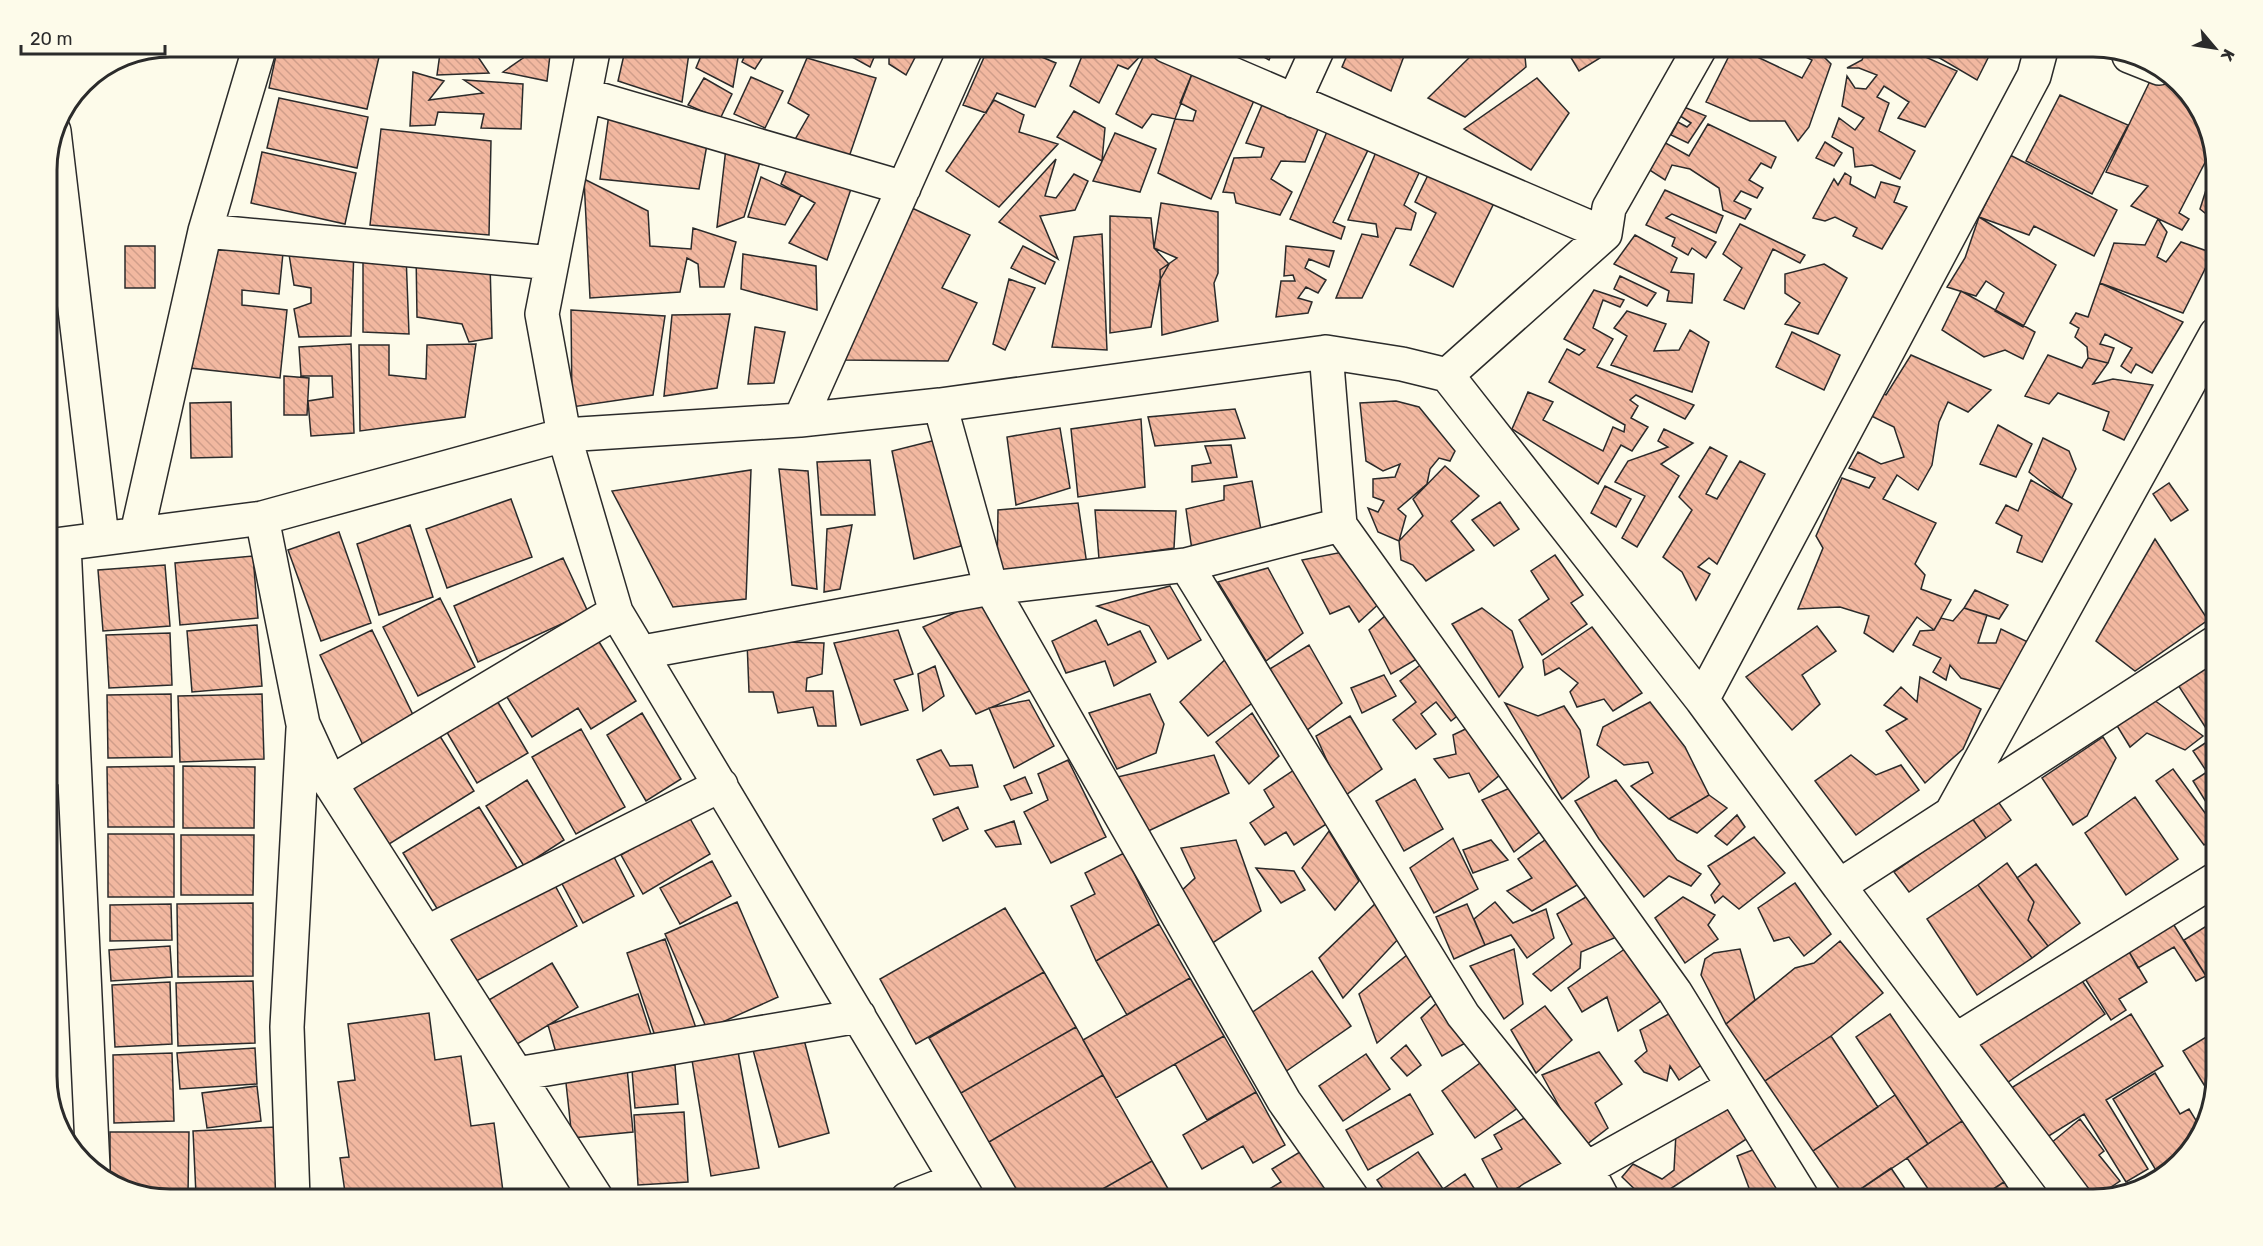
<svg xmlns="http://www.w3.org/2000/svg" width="2263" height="1246" font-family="Rubik,sans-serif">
<defs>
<pattern id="building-back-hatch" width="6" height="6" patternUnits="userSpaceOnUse" patternTransform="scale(1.5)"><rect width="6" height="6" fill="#f2b8a0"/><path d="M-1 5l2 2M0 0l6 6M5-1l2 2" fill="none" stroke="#d09e8a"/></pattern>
</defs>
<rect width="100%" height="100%" fill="#fdfbea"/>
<path fill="url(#building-back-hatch)" stroke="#2b2b2b" stroke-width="1.5" d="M278 46H334L379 57 367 109 269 88Z
M441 46H493V52L474 51 489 73 437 75Z
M507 46H551L547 81 503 72 523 58 506 52Z
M626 46H690L682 102 618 81Z
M705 46H740L733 87 696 68Z
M749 46H770L755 69 742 62Z
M836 46H851L847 52Z
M874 46H921L906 75 889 64V55Z
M989 46H1015L1056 63 1035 107 997 93 986 113 963 105Z
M1052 46H1070L1067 53Z
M1086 46H1142L1147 49 1128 69 1118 65 1099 103 1070 86Z
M1244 46H1275L1269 60Z
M1351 46 1407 48 1391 91 1342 67Z
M1474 46H1524L1526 67 1465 117 1428 98 1474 53Z
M1564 46H1612L1613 50 1579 71Z
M1734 46 1802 78 1812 60 1783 46H1819L1817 50 1831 64 1809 127 1798 141 1785 121H1750L1706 102Z
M1868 46H1901L1957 71 1925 127 1898 118 1909 102 1884 86 1877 97 1889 103 1879 131 1915 151 1900 179 1872 165 1855 167 1853 148 1832 137 1839 118 1855 130 1864 118 1842 106 1847 76 1855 88 1866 89 1877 75 1859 68H1847L1862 60Z
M1919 46H1994L1977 80Z
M859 47 875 55 870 67 852 57Z
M1147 49 1194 69 1175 119 1152 114 1142 128 1116 114Z
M807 58 876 78 849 157 789 150 809 115 788 103Z
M1194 69 1256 96 1211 199 1158 173 1175 119 1193 121 1196 111 1180 103Z
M413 72 444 81 429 100 483 93 464 80 523 84 521 129 481 128 484 114 438 112 435 125 410 126Z
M751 77 783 91 765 128 734 114Z
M2152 77 2186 94 2200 108 2212 149 2179 213 2189 219 2182 230 2131 206 2148 186 2106 172Z
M704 78 732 94 720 119 688 105Z
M1537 78 1569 113 1531 170 1464 129Z
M2060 95 2128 125 2092 194 2026 161Z
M279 98 368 117 357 168 267 148Z
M1265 98 1320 124 1305 162 1281 161 1271 179 1292 192 1280 215 1236 203 1234 193 1223 192 1234 158 1261 157 1264 148 1246 143Z
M994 100 1024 115 1019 132 1058 144 999 207 946 171Z
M1684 107 1706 116 1688 143 1671 135 1678 122 1687 127 1691 123 1680 116Z
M1074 111 1105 128 1102 161 1057 137Z
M609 114 708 139 699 189 600 179Z
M1708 124 1776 157 1771 168 1761 163 1749 180 1763 188 1757 198 1741 191 1734 201 1751 209 1745 219 1723 210 1719 188 1690 169 1672 165 1665 180 1648 169 1662 141 1689 156Z
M1329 127 1370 146 1333 222 1345 227 1341 239 1290 219Z
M381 129 491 141 489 235 370 225Z
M1115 133 1156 149 1140 192 1093 181Z
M1825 142 1842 153 1834 166 1816 158Z
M726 148 762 155 744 217 717 227Z
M262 152 356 173 345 224 251 203Z
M1376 152 1420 171 1404 205 1416 213 1411 230 1396 228 1362 298H1336L1362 234 1378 237 1376 224 1348 220Z
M2010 155 2117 210 2094 256 2034 226 2029 235 1979 217Z
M1056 159 1045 196 1056 198 1074 174 1088 181 1075 210 1040 216 1058 259 999 222Z
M790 162 853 183 827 260 789 243 815 203 781 184Z
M1430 171 1494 203 1453 287 1410 265 1436 213 1415 202Z
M1845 173 1851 177 1850 184 1875 198 1881 182 1900 187 1894 202 1907 207 1882 249 1853 236 1857 228 1835 217 1825 221 1813 218 1834 179 1838 185Z
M761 177 801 195 785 225 748 217Z
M584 179 648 211 650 246 691 249 693 228 736 242 724 287H700L698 264 687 258 680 292 590 298Z
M1665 190 1723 216 1716 233 1672 214 1666 218 1716 242 1706 258 1692 248 1688 255 1672 246 1675 238 1646 225Z
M2206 190 2216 193V222L2200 209Z
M1161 203 1218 212V273L1214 283 1218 321 1162 335 1160 270 1177 258 1154 248Z
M912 208 970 235 942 288 977 303 948 361 843 360Z
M1110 216 1151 218 1154 248 1169 264 1160 280 1151 327 1110 333Z
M1979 217 2056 265 2023 327 1995 311 2004 293 1986 281 1976 296 1947 287 1965 258Z
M2158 219 2167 232 2157 257 2166 262 2181 242 2213 253 2183 313 2100 283 2114 243 2145 245Z
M1740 224 1805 255 1800 263 1773 249 1744 309 1724 300 1742 268 1723 254Z
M1102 234 1107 350 1052 347 1074 237Z
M1635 235 1677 258 1671 272 1694 274 1692 303 1667 301 1669 291 1614 264Z
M287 242 354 249 351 336 299 337 294 309 311 303V288L294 285Z
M203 245 283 253 279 294 242 290V305L287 310 280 378 190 368Z
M125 246H155V288H125Z
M1023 246 1055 262 1045 284 1011 268Z
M1286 246 1334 251 1329 267 1309 259 1305 268 1326 280 1318 293 1306 287 1298 298 1312 302 1308 313 1276 317 1281 281H1295L1293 275 1284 276Z
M363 250 406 254 409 334 363 332Z
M416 251 490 263 492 338 469 342 462 324 417 317Z
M743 254 816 266 817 310 741 289Z
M1824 264 1847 278 1818 334 1785 324 1800 303 1785 293V274Z
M1620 276 1656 293 1647 306 1614 289Z
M1009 279 1035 288 1005 350 993 344Z
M2100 283 2183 322 2152 373 2136 364 2131 373 2121 366 2132 348 2105 334 2100 344 2114 348 2108 363 2088 358 2087 347 2075 337 2079 328 2070 323 2076 313 2088 317Z
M1594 290 1624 300 1620 307 1603 300 1593 328 1613 339 1597 367 1694 405 1685 419 1636 395 1630 400 1638 406 1631 418 1648 427 1632 451 1621 445 1598 484 1512 429 1528 392 1553 402 1543 420 1603 451 1613 427 1624 432 1625 425 1549 382 1567 349 1579 355 1585 350 1564 339Z
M1961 291 2035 332 2023 359 2005 350 1984 357 1942 330Z
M571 310 665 316 653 395 572 407Z
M1627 311 1666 324 1654 351 1679 350 1690 330 1709 342 1692 392 1611 365 1627 336 1614 328Z
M730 314 717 388 664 396 672 315Z
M755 327 785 332 774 383 748 384Z
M1792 332 1840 355 1824 390 1776 367Z
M351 344 354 433 311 436 308 401 333 397 332 376H301L299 347Z
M476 344 465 417 360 431 359 345H389V375L426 379 427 345Z
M1911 355 1991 390 1968 412 1948 402 1939 422 1932 465 1918 490 1897 475 1883 499 1936 523 1915 564 1925 575 1921 589 1951 600 1934 630 1917 617 1893 652 1864 633 1869 616 1840 607 1798 609 1823 548 1816 536 1842 478 1869 488 1875 478 1849 468 1858 452 1881 464 1904 457 1894 427 1857 409 1870 384 1886 395Z
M2048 355 2082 368 2088 358 2108 363 2093 384 2113 379 2153 385 2124 440 2103 430 2109 412 2058 393 2049 404 2025 396Z
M284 376 309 378 307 415H284Z
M1396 401 1419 407 1455 451 1450 461 1439 458 1430 469 1427 484 1398 509 1406 516 1399 541 1378 532 1368 508 1378 512 1384 501 1373 497V479L1395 477 1400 464 1383 471 1366 461 1360 403Z
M231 402 232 457 191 458 190 403Z
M1235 409 1245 438 1155 446 1148 417Z
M1141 419 1145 487 1078 497 1071 429Z
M47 424 54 481 47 482Z
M1998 425 2032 444 2016 477 1980 464Z
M2216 425V438L2208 432Z
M1060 428 1070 488 1016 505 1007 437Z
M1664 429 1693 443 1661 464 1679 476 1637 547 1622 538 1645 496 1615 482 1628 461 1668 447 1658 441Z
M2043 438 2069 451 2076 469 2062 498 2029 472Z
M940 439 961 546 914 559 892 451Z
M1231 445 1237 477 1192 482V466L1211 463 1205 446Z
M1710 447 1727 456 1706 494 1717 499 1740 461 1765 474 1717 564 1709 558 1698 567 1710 574 1696 600 1682 572 1663 557 1692 510 1679 497Z
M870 460 875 515H821L817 462Z
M1445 466 1479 496 1451 521 1474 550 1426 581 1413 565 1401 560 1399 541 1423 516 1413 499Z
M779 469 808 471 817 589 792 585Z
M751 470 746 599 673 607 612 491Z
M2031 480 2072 504 2042 562 2017 552 2022 536 1996 523 2006 505 2018 511Z
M1252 481 1262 535 1192 550 1186 509 1224 500V486Z
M2169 483 2188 510 2171 521 2153 494Z
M1605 486 1631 499 1616 527 1591 513Z
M511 499 532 557 447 588 426 529Z
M1500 502 1519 529 1494 546 1472 520Z
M1078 503 1087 565 997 574 998 510Z
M1095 510 1176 511 1174 548 1099 559Z
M410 525 433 597 379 615 357 544Z
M852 525 840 589 824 592 827 529Z
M339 532 371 623 321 641 288 550Z
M2155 539 2208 620 2135 671 2096 641Z
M1348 551 1382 601 1359 622 1349 606 1330 614 1302 560Z
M1555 555 1583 595 1571 603 1587 624 1542 655 1519 620 1549 599 1531 571Z
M253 556 258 618 180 625 175 563Z
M563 558 588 612 478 662 454 606Z
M165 565 170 626 103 631 98 570Z
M2216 565V577L2211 569Z
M1268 568 1303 633 1266 661 1218 582Z
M1170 586 1201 640 1168 659 1149 626 1097 606Z
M1975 590 2008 605 1999 619 1964 608Z
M47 593H50L55 688 47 689Z
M440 598 475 667 418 696 383 627Z
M985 599 1032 690 976 714 923 627Z
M1482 608 1512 631 1523 667 1499 697 1452 624Z
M1964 608 1987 615 1978 643H1996L2001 629 2032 644 2007 691 1961 678 1950 665 1946 680 1933 672 1941 658 1913 645 1920 631 1934 630 1941 618 1953 621Z
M1393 609 1422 656 1391 674 1369 630Z
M1096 620 1108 645 1140 631 1156 662 1114 686 1105 661 1066 673 1052 641Z
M257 625 262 686 192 692 187 631Z
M1817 626 1836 651 1802 675 1820 704 1792 730 1746 677Z
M1592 627 1642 693 1613 711 1604 699 1577 707 1570 692 1578 683 1559 668 1545 675 1543 660Z
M372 630 415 719 363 745 320 655Z
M898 630 913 674 894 680 908 710 861 725 834 643Z
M170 633 172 685 109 688 106 635Z
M596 637 636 701 591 729 578 708 532 737 505 694Z
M747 641 824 643 822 674 807 678 806 691H833L836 726H818L813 707 778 713 773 692H749Z
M1309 645 1342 703 1302 734 1268 670Z
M1230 655 1255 701 1208 736 1180 702Z
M1428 659 1466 709 1451 721 1436 702 1421 714 1436 734 1416 749 1393 720 1416 702 1400 681Z
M2214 661 2216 736 2213 739 2178 685Z
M935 666 944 696 923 711 918 674Z
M1384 675 1396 696 1362 713 1351 688Z
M1920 677 1981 709 1963 749 1925 783 1886 731 1907 719 1884 705 1901 687 1917 702Z
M171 694 172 757 108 758 107 695Z
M262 694 264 759 180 762 178 696Z
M1150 694 1164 724 1156 753 1117 769 1089 713Z
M496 699 528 753 477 783 445 729Z
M1029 700 1054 746 1014 768 989 708Z
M2154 700 2203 736 2185 750 2147 733 2130 747 2116 724Z
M1650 702 1685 747 1709 795 1669 819 1631 786 1653 773 1648 762 1624 765 1597 745 1603 727Z
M1505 703 1538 716 1564 706 1580 730 1589 777 1562 799Z
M642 713 681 779 646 801 607 735Z
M1252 713 1279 756 1249 784 1216 742Z
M1350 716 1382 769 1343 797 1316 736Z
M1476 724 1506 770 1479 792 1469 773 1449 778 1434 759 1456 754 1453 735Z
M581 729 625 807 576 834 532 757Z
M438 733 474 791 386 846 350 788Z
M2216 736V781L2214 783 2216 787V818L2193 781 2207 772 2193 751Z
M2103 737 2116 758 2087 816 2073 825 2042 778Z
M941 750 950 766 972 765 978 787 934 795 917 760Z
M1214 755 1229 793 1142 834 1113 778Z
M1851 755 1876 775 1901 765 1919 790 1856 835 1815 781Z
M1068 760 1106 837 1051 863 1024 812 1048 800 1038 774Z
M174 766V827H108L107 767Z
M183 766 255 767 254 828H183Z
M1297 768 1331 821 1294 845 1286 832 1265 845 1250 823 1274 807 1264 790Z
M2173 769 2216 828V836L2204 845 2156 781Z
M1025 777 1032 793 1011 800 1004 786Z
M1415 779 1443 829 1404 851 1376 801Z
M47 780H49L47 836Z
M527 780 564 840 524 866 486 806Z
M1616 780 1677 860 1701 874 1691 886 1669 876 1644 897 1599 839 1575 801Z
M1517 785 1547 826 1514 852 1482 800Z
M1709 795 1727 808 1697 833 1669 819Z
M2135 797 2178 859 2126 895 2085 833Z
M1997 800 2011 820 1986 838 1972 818Z
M479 807 517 868 441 915 403 853Z
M958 807 968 829 943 841 933 819Z
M688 815 710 854 643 894 621 855Z
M1737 815 1745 827 1727 845 1715 836Z
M1972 818 1986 838 1909 892 1894 872Z
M1014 821 1021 844 996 847 985 831Z
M1329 831 1359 881 1335 910 1302 868Z
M108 834H174V897H108Z
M181 835H254L253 895H181Z
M1552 835 1579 884 1532 911 1507 891 1532 878 1518 859Z
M1754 837 1785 873 1739 909 1723 896 1715 903 1711 895 1720 884 1708 866Z
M1453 838 1478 889 1434 913 1410 868Z
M1236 840 1261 911 1208 946 1178 894 1195 878 1181 848Z
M1491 840 1508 860 1473 873 1463 850Z
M47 843H49L48 906H47Z
M612 853 634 896 583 923 560 880Z
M1124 853 1159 924 1096 961 1071 906 1095 894 1085 873Z
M712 861 731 896 680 924 660 888Z
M2007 863 2034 902 2028 920 2048 946 2032 958 1978 885Z
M2036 864 2080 923 2048 946 2028 920 2034 902 2017 878Z
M1256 868 1294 871 1305 890 1281 903Z
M551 878 577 926 471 984 446 937Z
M1795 883 1831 934 1804 956 1789 937 1774 941 1758 908Z
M1978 885 2032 958 1977 995 1927 919Z
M1591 894 1619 936 1581 952 1580 968 1551 991 1533 974 1572 944 1557 914Z
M2216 895V917L2206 901Z
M1683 897 1715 915 1708 925 1718 939 1685 963 1655 918Z
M737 902 778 997 707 1029 665 934Z
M1377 902 1401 936 1343 998 1319 958Z
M1495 902 1513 923 1546 909 1554 938 1527 958 1511 935 1485 945 1474 919Z
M253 903V976L178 977 177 904Z
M171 904 172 940 110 941V905Z
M1467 904 1485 945 1454 959 1436 917Z
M1005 908 1044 972 916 1044 880 979Z
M2216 920V969L2206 976 2184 940Z
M2172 922 2206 976 2196 981 2174 947 2138 968 2128 950Z
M1159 924 1190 978 1127 1015 1096 961Z
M665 939 696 1028 657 1042 627 953Z
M1840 941 1883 993 1831 1036 1765 1081 1726 1024 1795 968 1814 963Z
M1632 944 1662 1000 1618 1031 1607 997 1582 1012 1568 988Z
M170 946 172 977 111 981 109 950Z
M1514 949 1523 1004 1504 1019 1470 966Z
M1740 949 1755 1000 1726 1024 1701 975 1705 959 1714 953Z
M2128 950 2147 982 2119 999 2126 1010 2111 1020 2084 977Z
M1412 951 1433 994 1377 1043 1359 994Z
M552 963 578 1007 509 1049 482 1004Z
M1312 971 1351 1026 1285 1072 1247 1016Z
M1044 972 1076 1027 961 1093 929 1038Z
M2078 975 2105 1014 2004 1085 1977 1046Z
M2216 976V995L2208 981Z
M1190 978 1224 1036 1116 1098 1083 1040Z
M253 981 255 1043 178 1046 176 983Z
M170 982 172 1044 115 1047 112 985Z
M47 989H52L51 1051H47Z
M638 994 651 1034 559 1063 548 1025Z
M1442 998 1469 1041 1442 1056 1421 1018Z
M1545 1006 1572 1040 1536 1073 1511 1030Z
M1674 1011 1706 1062 1679 1080 1670 1066 1667 1081 1644 1072 1635 1061 1647 1051 1640 1030Z
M429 1013 435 1060 461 1056 471 1126 494 1123 504 1199H346L340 1158 349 1157 338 1082 355 1080 348 1024Z
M1890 1014 1962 1121 1928 1144 1856 1037Z
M2131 1014 2163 1066 2106 1100 2148 1169 2126 1182 2084 1114 2039 1142 2008 1090Z
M1076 1027 1103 1075 989 1142 961 1093Z
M2216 1031V1076L2211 1096 2183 1051Z
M803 1036 829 1133 779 1147 753 1050Z
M1224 1036 1256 1092 1207 1120 1175 1064Z
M1831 1036 1878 1107 1813 1151 1765 1081Z
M1406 1045 1421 1065 1407 1076 1391 1058Z
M737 1046 759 1168 711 1176 691 1054Z
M255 1048 257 1084 180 1089 177 1053Z
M1599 1052 1622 1084 1595 1103 1608 1128 1582 1148 1542 1075Z
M172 1053 174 1121 114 1123 113 1055Z
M1366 1054 1390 1089 1343 1121 1319 1086Z
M47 1058H56V1114L47 1084Z
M1487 1058 1522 1105 1475 1138 1442 1091Z
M675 1065 678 1104 635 1108 632 1070Z
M627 1068 633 1132 572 1138 565 1074Z
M2155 1073 2180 1114 2189 1109 2202 1130 2200 1137 2178 1160 2157 1172 2113 1099Z
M1103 1075 1152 1161 1085 1199H1022L989 1142Z
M257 1086 261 1121 207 1128 202 1093Z
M1256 1092 1285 1145 1253 1163 1243 1146 1202 1169 1183 1135Z
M1410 1094 1433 1134 1368 1170 1346 1130Z
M1895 1095 1928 1144 1846 1199 1813 1151Z
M1730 1097 1748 1138 1655 1199H1645L1622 1177 1633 1164 1662 1179 1674 1170 1676 1133Z
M684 1112 688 1182 638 1185 634 1115Z
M1535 1112 1562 1165 1502 1196 1482 1159 1502 1149 1494 1135Z
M2080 1119 2104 1151 2099 1155 2120 1181 2093 1199H2085L2045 1148Z
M1962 1121 2004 1182 1978 1199H1935L1907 1158Z
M277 1127 280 1192 196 1195 193 1131Z
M110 1132H189L188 1194H149L110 1183Z
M1763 1146 1784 1199H1720L1749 1188 1737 1156Z
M1308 1147 1340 1199H1253L1281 1182 1272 1169Z
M1418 1152 1443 1189 1465 1174 1481 1199H1390L1377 1180Z
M1152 1161 1174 1199H1085Z
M1891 1168 1912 1199H1846Z
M2004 1182 2015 1199H1978Z"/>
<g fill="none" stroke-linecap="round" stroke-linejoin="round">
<defs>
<path id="minor" d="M594 46 542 314 564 435 616 612 968 1199
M1167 46 1605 234
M2129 56 2159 68
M585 95 904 188
M1294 101 1319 46
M54 131 102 538
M205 231 552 263
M1326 352 1340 525 1675 992 1803 1199
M1447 375 1702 700 1839 886
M940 405 991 588 1284 1101 1353 1199
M800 420 967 46
M262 518 303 724 330 783 597 1199
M137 533 205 231 260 46
M64 544 93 1168
M47 546 262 518 564 435 800 420 940 405 1326 352 1402 364 1447 375 1605 234 1609 208 1701 46
M1186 565 1463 1015 1587 1169 1603 1199
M643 652 991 588 1186 565 1340 525
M1702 700 2034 76 2042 46
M47 768 74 767
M330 783 616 612
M1953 810 2216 334
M426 933 721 785
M1956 1040 2216 879
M517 1074 859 1016
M293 1199 287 1027 303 729
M907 1199 956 1180
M1532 1199 1733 1087
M2075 1199 1839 886 2216 642"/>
</defs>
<use href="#minor" stroke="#2b2b2b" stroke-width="36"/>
<use href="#minor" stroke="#fdfbea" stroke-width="33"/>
</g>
<path d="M0 0H2263V1246H0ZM170 57H2093A113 113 0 0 1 2206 170V1076A113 113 0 0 1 2093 1189H170A113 113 0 0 1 57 1076V170A113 113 0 0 1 170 57Z" fill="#fdfbea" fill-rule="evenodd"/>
<path fill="none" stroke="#2b2b2b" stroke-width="3" d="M170 57H2093A113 113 0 0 1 2206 170V1076A113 113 0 0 1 2093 1189H170A113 113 0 0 1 57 1076V170A113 113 0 0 1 170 57Z"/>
<g transform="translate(2215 48) rotate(119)" stroke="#fdfbea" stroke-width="4.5" paint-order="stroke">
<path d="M0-4.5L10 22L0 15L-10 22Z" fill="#2b2b2b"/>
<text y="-9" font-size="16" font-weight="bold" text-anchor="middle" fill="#2b2b2b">K</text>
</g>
<path d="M21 45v9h144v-9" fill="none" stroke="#2b2b2b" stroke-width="3"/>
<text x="30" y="45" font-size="18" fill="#2b2b2b" stroke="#fdfbea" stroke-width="4.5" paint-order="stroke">20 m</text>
</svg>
